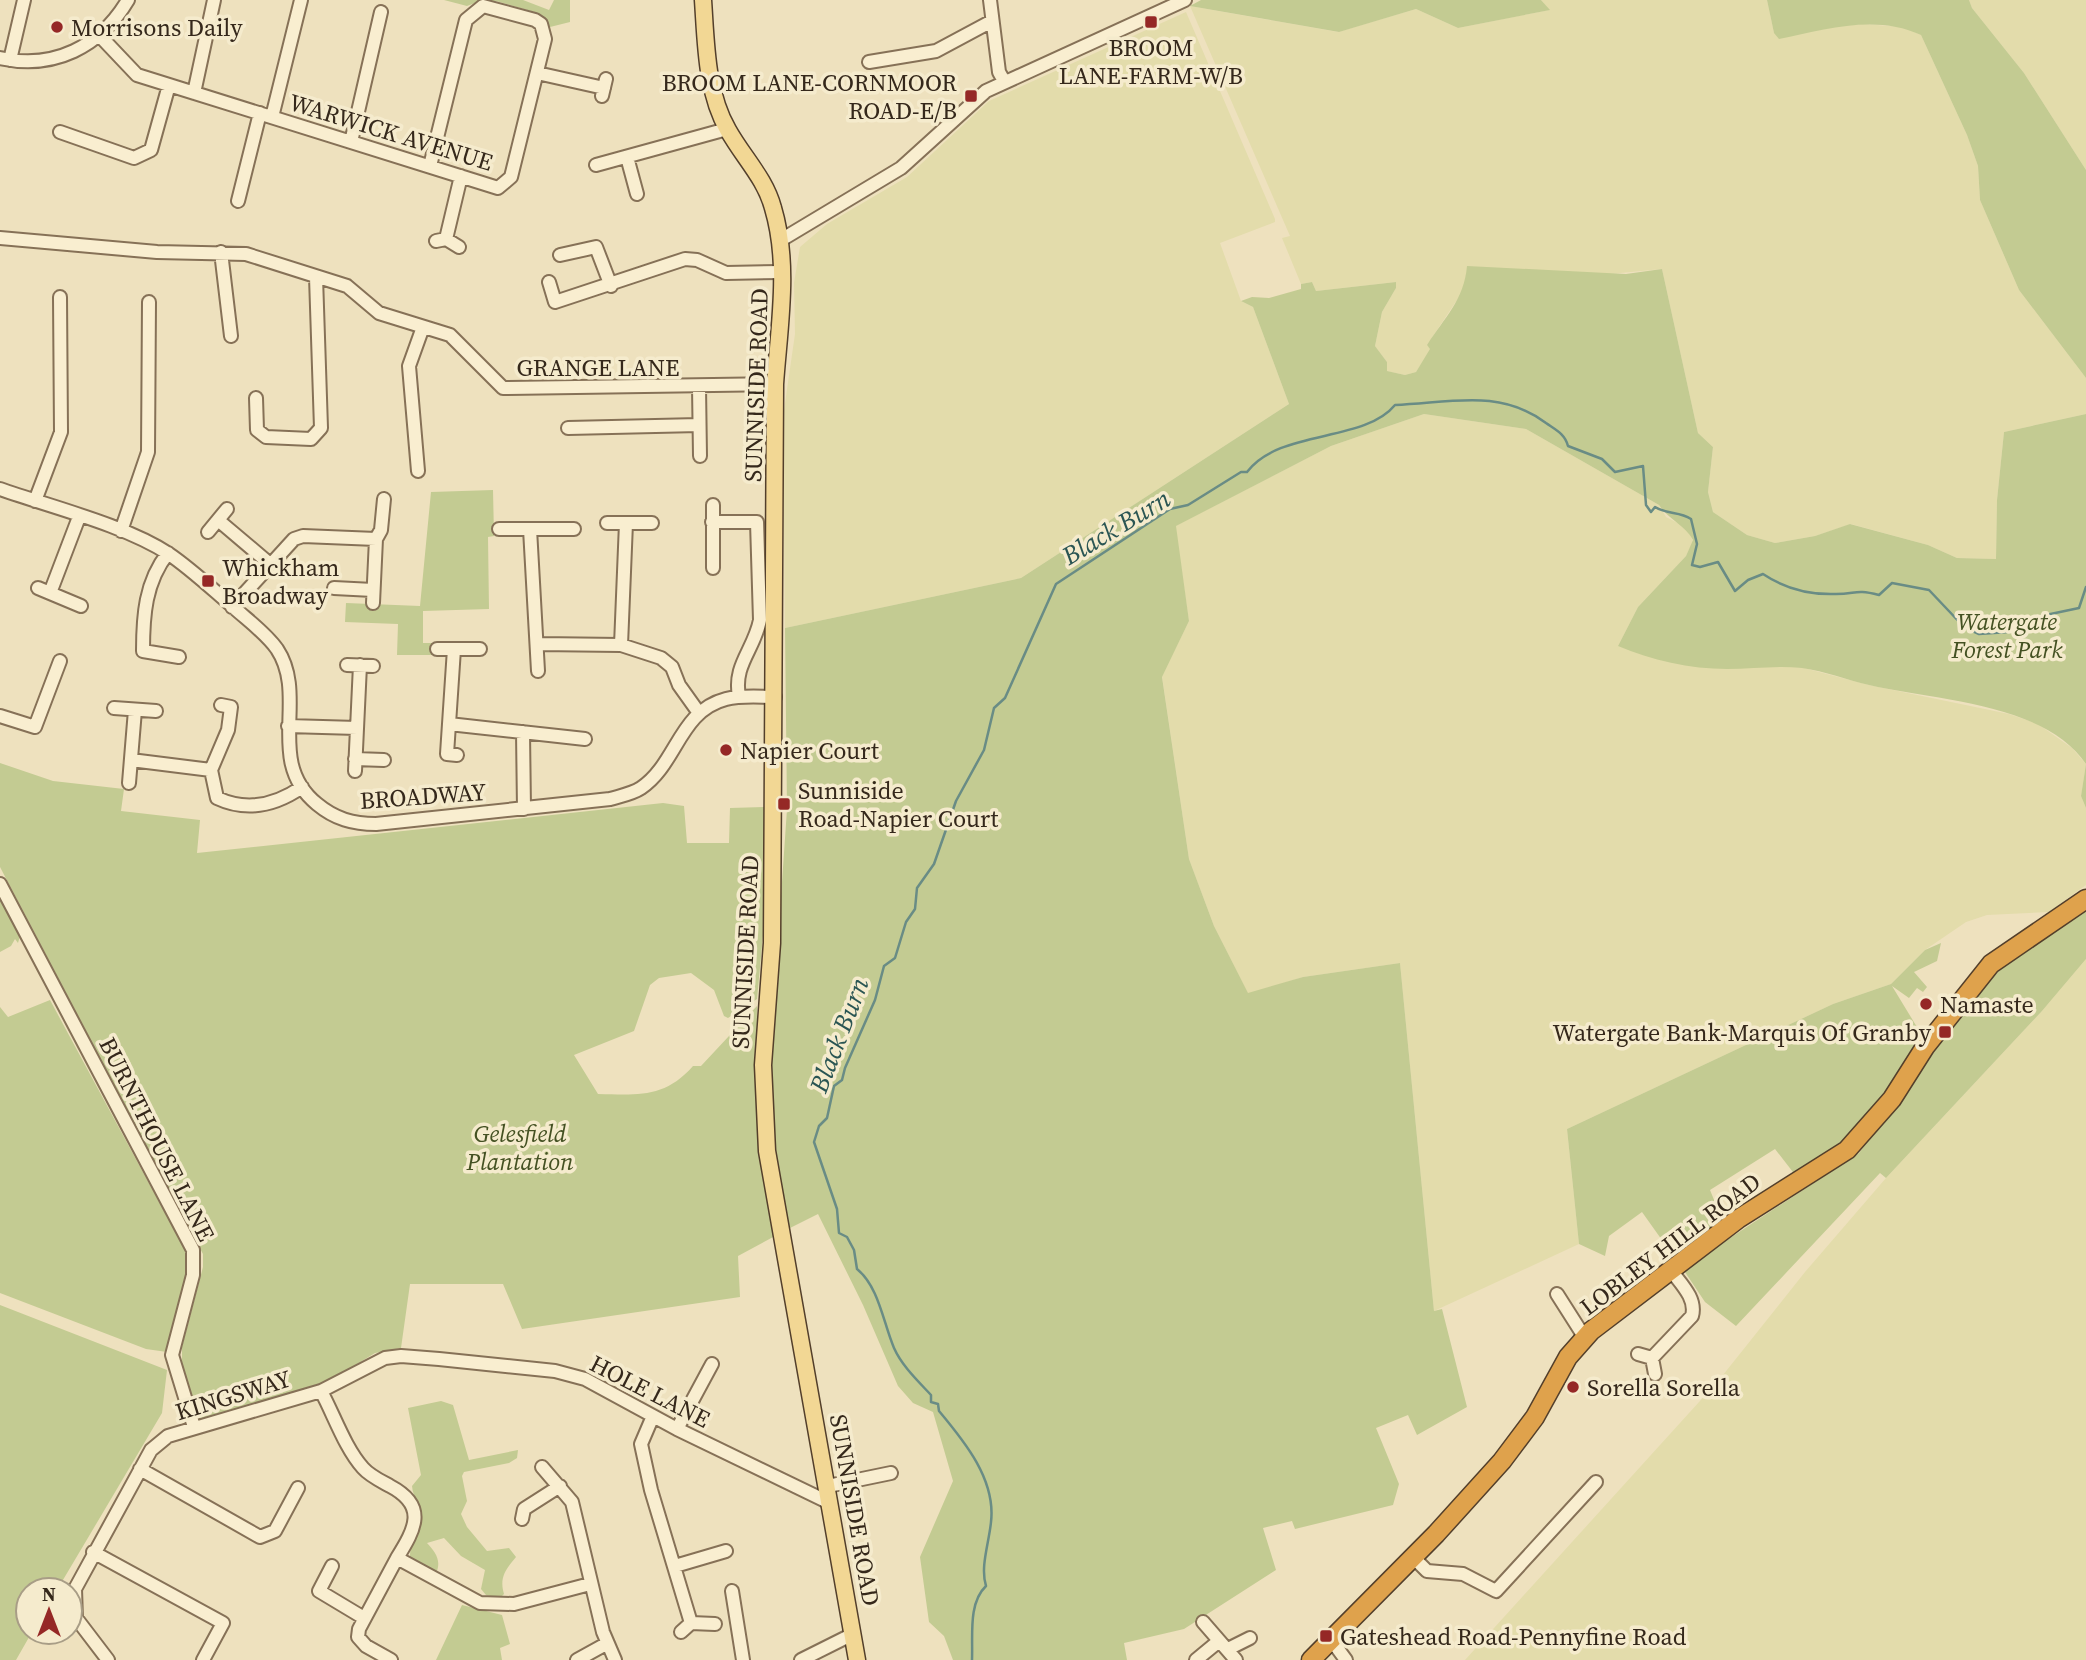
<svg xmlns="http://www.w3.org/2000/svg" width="2086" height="1660" font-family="'Source Serif 4',serif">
<rect width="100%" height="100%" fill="#eee1be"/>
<path fill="#e3dcab" d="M1541 0H1767L1774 33 1863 24 1904 27 1921 35 1967 135 1978 166 1980 200 2019 290 2086 378V414L2004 432 1997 500 1996 559 1957 558 1928 545 1851 524 1815 536 1775 543 1747 535 1713 512 1708 492 1713 447 1698 433 1662 269 1465 288 1427 345 1431 349 1416 372 1405 375 1386 371 1387 362 1375 346 1382 312 1396 288V282L1316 291 1312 282 1301 284 1282 238 1290 236 1190 6 1338 32 1416 9 1458 28 1549 10Z
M1969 0H2086V170L2024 73 1972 8Z
M1186 12 1275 219V222L1220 243 1241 301 1253 307 1289 404 1021 578 785 628 783 417 795 334 794 283 800 247 827 224 907 177 989 101Z
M1424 414 1526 429 1659 505 1666 517 1686 527 1693 541 1686 556 1638 607 1618 646 1804 668 1869 685 2009 714 2038 724 2072 748 2086 764 2081 796 2086 808V885L2049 912 1987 915 1966 922 1925 950 1891 984 1833 1004 1567 1129 1579 1244 1434 1311 1400 963 1303 977 1248 994 1214 926 1189 859 1162 676 1189 621 1175 526 1331 446Z
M2086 959V1660H1465L1719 1380 1805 1272 1886 1178 2042 1011Z"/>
<path fill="#c3cb92" d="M444 0H523L549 10 554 0H570V22L550 27 538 13 496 1H480L467 6Z
M1201 0H1541L1550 10 1458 28 1416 9 1339 32 1190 6Z
M1767 0H1969L1972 8 2024 73 2086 170V378L2019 290 1980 200 1978 166 1967 135 1921 35C1877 14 1825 29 1779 39L1774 33Z
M1467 266 1626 274 1662 269 1698 433 1713 447 1708 492 1713 512 1747 535 1775 543 1815 536 1850 524 1928 545 1957 558 1996 559 1997 500 2004 432 2086 414V808L2081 796 2086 764C2045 703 1935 700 1869 685 1847 680 1825 671 1802 668 1777 665 1752 669 1727 669 1690 669 1651 660 1618 646L1638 607 1686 556 1693 540C1684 524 1669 520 1659 505L1526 429 1424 414 1331 446 1176 526 1189 621 1162 677 1189 859 1214 926 1248 993 1303 977 1400 963 1434 1311 1442 1309 1467 1407 1417 1435 1408 1415 1376 1428 1399 1484 1393 1505 1295 1529 1292 1521 1263 1528 1276 1570 1184 1629 1124 1643 1127 1660H953L944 1636 929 1622 920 1557 953 1481 933 1412 913 1403 898 1386 863 1305 818 1214 788 1229 774 1148 770 1058 787 809 785 628 1021 578 1289 404 1253 307 1241 301 1252 297 1269 298 1301 289V284L1312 282 1316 291 1396 282V288L1382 312 1375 346 1387 362V371L1405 375 1416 372 1430 349 1427 345C1445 317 1464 300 1467 266Z
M493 490 494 536 488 537 489 609 423 611V643H433V655H397L398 624 345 622 346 603 420 606 431 492Z
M0 763 53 781 124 789 121 811 200 820 197 853 663 803 684 806 687 843H729L730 808 765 807 767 893 757 999 728 1018 724 1016 714 990 691 973 659 978 650 985 634 1031 574 1055 598 1094C638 1095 665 1098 693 1066H701L757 1006 756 1117 775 1236 738 1256 740 1297 522 1329 503 1284H410L401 1348 375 1353 331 1380 200 1420 196 1418 182 1375V1347L203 1267V1254L0 867Z
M0 895 20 936 18 943 15 939 11 946 0 952Z
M2086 907V959L2042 1011 1886 1178 1880 1173 1736 1326 1705 1302 1683 1269 1859 1153 1981 988 2033 939Z
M1941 943 1937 961 1914 972 1927 987 1923 992 1917 988 1909 998 1892 986 1923 1037 1857 1132 1796 1176 1775 1149 1710 1190 1723 1222 1674 1257 1642 1212 1609 1236 1605 1256 1579 1244 1567 1129 1833 1004 1891 984 1925 950Z
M50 1000 185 1250 189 1265 167 1352 146 1349 0 1293V1007L8 1017Z
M0 1305 167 1370 162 1413 57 1590H28V1632H32L16 1660H0Z
M441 1401 453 1405 469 1460 518 1450 517 1458 509 1463 464 1472 462 1476 467 1501 461 1514 467 1527 487 1551 509 1548 516 1557C506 1569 499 1577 504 1594L500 1598 486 1595 481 1589 485 1570 461 1556 444 1538 427 1543C435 1552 441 1559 437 1571L421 1567 410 1558C409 1544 419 1538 421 1525 424 1510 413 1500 412 1486L421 1475 408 1408Z
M462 1605 502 1615 510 1644 500 1648 502 1660H436Z"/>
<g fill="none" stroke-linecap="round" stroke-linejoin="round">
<path stroke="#698c85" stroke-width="2.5" d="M972 1660C973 1636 968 1603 986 1586 980 1567 989 1543 991 1522 996 1480 965 1442 939 1411L938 1404 931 1402V1395C918 1381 902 1366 894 1348 883 1322 879 1287 857 1269L854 1250 847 1237 839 1233 837 1209 814 1142 819 1126 827 1118 834 1086 842 1080 845 1068 875 1000 884 966 895 958 906 922 915 909 917 888 934 864 956 801 984 750 994 708 1005 698 1056 584 1170 509 1188 505 1241 472H1247C1279 429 1364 443 1395 405 1450 403 1499 388 1546 423 1556 430 1565 434 1568 446L1602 459 1615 472 1643 466 1646 505 1651 512 1655 507C1668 515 1679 511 1691 519L1697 544 1692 565 1700 567 1718 562 1735 591 1748 580 1763 574C1784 588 1810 595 1836 594 1857 594 1855 589 1879 595L1892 583 1929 590 1964 627 1979 634 2023 631 2041 616 2079 608 2086 587"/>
<defs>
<path id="minor" d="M990 0 999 72 1004 81
M100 36 137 75 169 85 498 188 511 177 545 39 541 24 535 20 483 6 466 20 430 166
M0 58C54 70 100 47 128 0
M10 60 24 0
M869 62 936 51 992 21
M537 73 604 88
M194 93 214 0
M602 96 606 79
M272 117 301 0
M60 132 134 158 151 150 169 85
M351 142 381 12
M627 157 637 194
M596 165 727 129
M238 201 260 113
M0 238 157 252 246 254 347 286 379 313 450 335 503 388 775 384
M779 238 786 237 901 168 986 91 1185 0
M446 239 461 176
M436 241 446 239 459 247
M221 252 231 336
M560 255 596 247 611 286
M549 282 555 302 685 259 697 260 726 273 781 272
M699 387 700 456
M256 398 257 430 266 437 311 439 321 428 316 277
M568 428 699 425
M418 471 409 366 423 327
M0 489C51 507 125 525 169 554 191 569 211 588 231 605 246 619 265 632 277 649 309 697 264 761 317 804 335 819 353 824 376 824L610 799C620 796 632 794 641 788 677 764 679 711 726 699 742 695 759 697 775 697
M35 501 61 432 60 297
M713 505V568
M218 520 270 564
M712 522H757L760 620C754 650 733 665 739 696
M607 523H652
M499 529H574
M530 529 538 671
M121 531 148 452 149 302
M208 532 227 509
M168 553C145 582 143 616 143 651L179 657
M38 588 81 606
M334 588 373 590
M50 593 79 517
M373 603 376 539 381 530 384 499
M232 607 294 539 303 536 376 539
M538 644 621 645 661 658 672 667 679 685 699 713
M621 645 626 523
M437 649H480
M454 649 447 754 457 755
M347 665 373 666
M221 705 231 707 228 730 211 770 217 798C247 812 276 805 302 787
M114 708 156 711
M0 716 35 727 60 661
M449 724 585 739
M288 726 357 728
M523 732 524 809
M355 759 384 760
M131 760 211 770
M355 771 360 665
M129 783 135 710
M0 884 193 1250V1275L172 1355 194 1427
M1557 1294 1585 1338
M1638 1354 1652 1358 1655 1374
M1652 1358 1692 1316C1697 1298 1680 1283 1670 1269
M321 1391C334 1415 345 1448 363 1468 370 1476 381 1481 390 1486 428 1506 415 1529 397 1558L480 1603 514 1604 590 1584
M653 1416 641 1444 651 1490 691 1623
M677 1429 712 1364
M542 1467 572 1502 603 1632 615 1660
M140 1469 260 1537 275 1531 298 1488
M828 1486 891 1473
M522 1519 524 1509 560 1486
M93 1552 223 1623 203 1660
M1413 1557 1427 1571 1463 1574 1496 1591 1596 1482
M332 1566 319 1591 364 1618
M675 1566 726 1551
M732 1591 743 1660
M1203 1622 1236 1660
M681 1632 691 1623 715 1624
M1332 1641 1346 1660
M1228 1649 1250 1638
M108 1660 76 1618 75 1589 151 1450 168 1436 321 1391 385 1358 401 1356 439 1359 555 1371 585 1379 677 1429 830 1503
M391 1660 366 1646 358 1637 359 1629 397 1558
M577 1660 606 1644
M801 1660 853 1634
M1196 1660 1219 1641"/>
<path id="major" d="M703 0C706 43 706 92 728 130 743 157 765 178 773 208 790 265 779 327 775 384L772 943 763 1065 767 1151 857 1660"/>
<path id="highway" d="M1311 1660 1436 1534 1502 1461 1535 1417 1568 1357 1591 1331 1738 1219 1847 1150 1892 1099 1925 1047 1991 964 2086 899"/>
</defs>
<use href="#minor" stroke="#867157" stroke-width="16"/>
<use href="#major" stroke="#533f2b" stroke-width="19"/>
<use href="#highway" stroke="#533f2b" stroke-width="21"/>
<use href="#minor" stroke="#f9eed0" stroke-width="12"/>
<use href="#major" stroke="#f2d794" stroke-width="16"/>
<use href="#highway" stroke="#dfa24c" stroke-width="18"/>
</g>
<g fill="#952826" stroke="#f5ebcd" stroke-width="2.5">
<rect x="1144" y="15" width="14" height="14" rx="3.5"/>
<circle cx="57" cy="27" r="7"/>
<rect x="964" y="89" width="14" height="14" rx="3.5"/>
<rect x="201" y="574" width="14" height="14" rx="3.5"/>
<circle cx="726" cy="750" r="7"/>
<rect x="777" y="797" width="14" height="14" rx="3.5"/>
<circle cx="1926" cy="1004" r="7"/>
<rect x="1938" y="1025" width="14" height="14" rx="3.5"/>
<circle cx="1573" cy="1387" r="7"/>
<rect x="1319" y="1629" width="14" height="14" rx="3.5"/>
</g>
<g text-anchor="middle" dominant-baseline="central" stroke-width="7" stroke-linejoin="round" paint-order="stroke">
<g font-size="24" fill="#35281b" stroke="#f5ebcd" text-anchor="start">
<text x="71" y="27">Morrisons Daily</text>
<text x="1151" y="47" text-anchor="middle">BROOM<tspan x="1151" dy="28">LANE-FARM-W/B</tspan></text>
<text x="957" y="82" text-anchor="end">BROOM LANE-CORNMOOR<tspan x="957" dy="28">ROAD-E/B</tspan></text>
<text x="222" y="567">Whickham<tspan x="222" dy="28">Broadway</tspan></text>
<text x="740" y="750">Napier Court</text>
<text x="798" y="790">Sunniside<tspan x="798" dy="28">Road-Napier Court</tspan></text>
<text x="1940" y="1004">Namaste</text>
<text x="1931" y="1032" text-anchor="end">Watergate Bank-Marquis Of Granby</text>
<text x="1587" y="1387">Sorella Sorella</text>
<text x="1340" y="1636">Gateshead Road-Pennyfine Road</text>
</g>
<g font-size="24" fill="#35281b" stroke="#f5ebcd">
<text transform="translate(391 132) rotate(17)">WARWICK AVENUE</text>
<text x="598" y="367">GRANGE LANE</text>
<text transform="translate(756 385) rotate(-88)">SUNNISIDE ROAD</text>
<text transform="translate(423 796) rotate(-4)">BROADWAY</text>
<text transform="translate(745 952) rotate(-87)">SUNNISIDE ROAD</text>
<text transform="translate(157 1139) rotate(63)">BURNTHOUSE LANE</text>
<text transform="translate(1670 1244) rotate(-37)">LOBLEY HILL ROAD</text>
<text transform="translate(650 1391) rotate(27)">HOLE LANE</text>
<text transform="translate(233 1395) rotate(-17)">KINGSWAY</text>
<text transform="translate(855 1510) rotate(80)">SUNNISIDE ROAD</text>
</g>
<g font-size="24" font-style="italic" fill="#445122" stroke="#f5ebcd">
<text x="2007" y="621">Watergate<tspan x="2007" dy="28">Forest Park</tspan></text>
<text x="520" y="1133">Gelesfield<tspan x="520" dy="28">Plantation</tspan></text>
</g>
<g font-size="26" font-style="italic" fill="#2a5553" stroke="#f5ebcd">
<text transform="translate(1116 527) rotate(-31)">Black Burn</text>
<text transform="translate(839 1035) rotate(-69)">Black Burn</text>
</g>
</g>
<g transform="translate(49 1611)"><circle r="33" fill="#f5ebcd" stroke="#a89d86" stroke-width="2"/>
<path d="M0-5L12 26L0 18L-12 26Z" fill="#952826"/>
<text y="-10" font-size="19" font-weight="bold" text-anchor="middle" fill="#35281b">N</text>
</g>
</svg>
